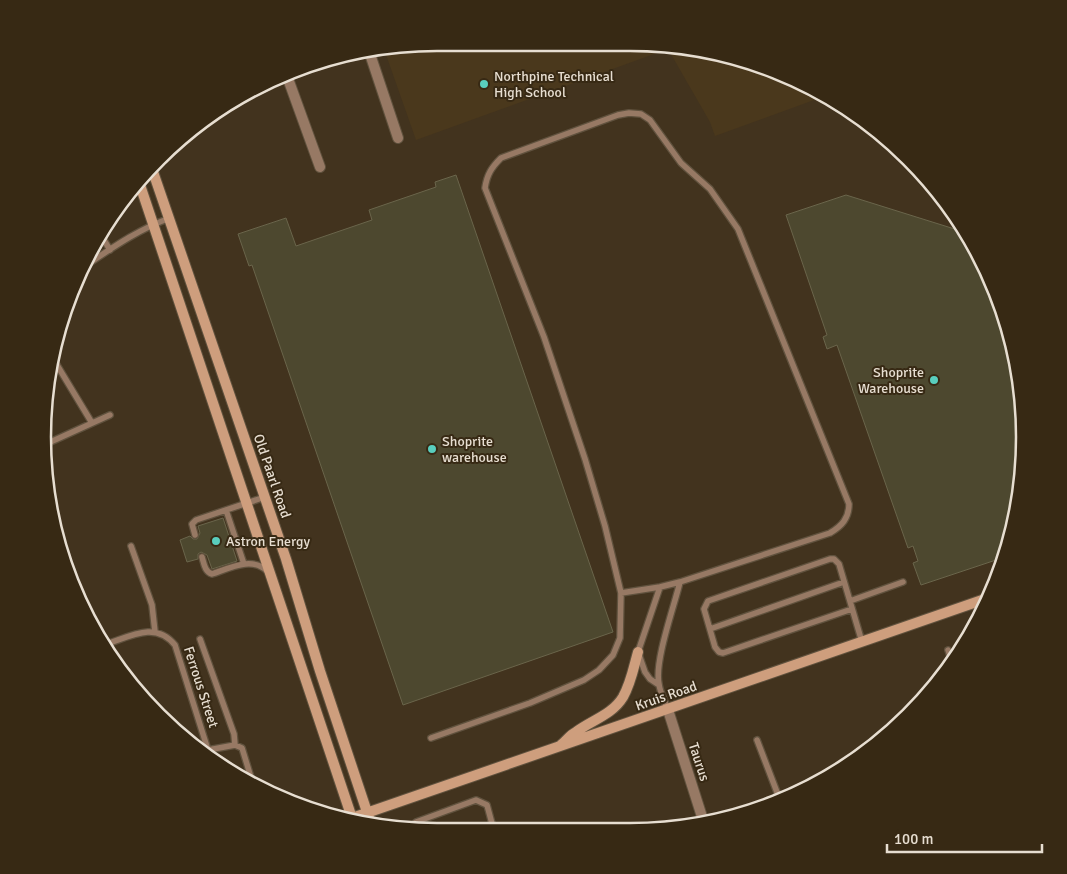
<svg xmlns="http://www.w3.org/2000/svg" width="1067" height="874" font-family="Signika,sans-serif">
<rect width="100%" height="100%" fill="#42331e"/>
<path fill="#4a381c" d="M437 43H656L781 72 825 96 715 136 710 122 668 49 416 140 384 49Z"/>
<path fill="#4d482f" stroke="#6a654b" d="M456 175 613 632 403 705 252 265 249 266 238 234 286 218 296 246 372 220 369 210 436 187 435 182Z
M846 195 961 231 984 263 1011 335 1024 411 1021 489 1005 557 921 585 913 563 918 561 913 546 908 548 837 345 827 349 823 337 827 335 786 215Z
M223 518 237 561 212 569 207 555 201 552 198 554V559L187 562 180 540 190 536 193 539H197L200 533 198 526Z"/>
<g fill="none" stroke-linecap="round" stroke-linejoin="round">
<defs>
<path id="lane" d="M101 235 110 250
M85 266C112 248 139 229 170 218
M54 360 92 423
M46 444 110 415
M226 510 244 564
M195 535 192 524 196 520 265 497
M131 546 152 605 155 632
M202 557C204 564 205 572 212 574 230 568 252 556 267 571
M850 601 903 582
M852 609 723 653 719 652 715 647 704 609 708 601 830 559H834L839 564 862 642
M710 629 844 582
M200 639 234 734 235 745
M104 645C129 637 155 620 175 645L208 750V754
M948 650 952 662
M659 685 650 679 645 672 638 652 660 587
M668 710C665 701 660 693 659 684 654 662 674 607 680 582
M431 738 530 703 584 680 599 670 613 655 620 638 621 593 605 526 585 459 544 337 485 188C487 174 492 167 501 158L618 115 629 113 641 114 650 120 681 163 710 189 738 229 849 504C849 518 842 526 830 533L680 582 660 587 621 593
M757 740 780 800
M208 750 235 745 242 748 253 784
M412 831V826L416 822 476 800 487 805 494 831"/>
<path id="street" d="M369 51 398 138
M287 76 320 167
M668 710 704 823"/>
<path id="secondary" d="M151 166 286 559 320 671 371 824
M139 182 353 821
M561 745C566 741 570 735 576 732 592 720 612 715 623 697 631 683 634 666 638 652
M352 818 988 598"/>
</defs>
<use href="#lane" stroke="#60523e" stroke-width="8"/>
<use href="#street" stroke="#60523e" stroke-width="12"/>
<use href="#secondary" stroke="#60523e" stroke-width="12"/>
<use href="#lane" stroke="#977964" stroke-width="5.5"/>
<use href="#street" stroke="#977964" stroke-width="10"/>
<use href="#secondary" stroke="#ce9e7d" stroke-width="10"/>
</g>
<g fill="#59cebe" stroke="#372914" stroke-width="2">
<circle cx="484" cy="84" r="5"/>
<circle cx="934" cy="380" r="5"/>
<circle cx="432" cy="449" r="5"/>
<circle cx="216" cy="541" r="5"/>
</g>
<g text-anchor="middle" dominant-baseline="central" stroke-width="4" stroke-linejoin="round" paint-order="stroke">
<g font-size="14" fill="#e7ded1" stroke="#372914" text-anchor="start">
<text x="494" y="76">Northpine Technical<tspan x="494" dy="16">High School</tspan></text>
<text x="924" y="372" text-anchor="end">Shoprite<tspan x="924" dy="16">Warehouse</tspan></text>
<text x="442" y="441">Shoprite<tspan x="442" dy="16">warehouse</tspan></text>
<text x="226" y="541">Astron Energy</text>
</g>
<g font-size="14" fill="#e7ded1" stroke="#372914">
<text transform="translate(272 476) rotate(71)">Old Paarl Road</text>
<text transform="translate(201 687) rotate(72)">Ferrous Street</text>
<text transform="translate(666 696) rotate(-19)">Kruis Road</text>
<text transform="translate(699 762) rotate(72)">Taurus</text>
</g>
</g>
<path d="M0 0H1067V874H0ZM437 51H630A386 386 0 0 1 1016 437V437A386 386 0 0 1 630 823H437A386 386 0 0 1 51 437V437A386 386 0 0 1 437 51Z" fill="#372914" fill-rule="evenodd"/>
<path fill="none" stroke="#e7ded1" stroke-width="2.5" d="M437 51H630A386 386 0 0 1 1016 437V437A386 386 0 0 1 630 823H437A386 386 0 0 1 51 437V437A386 386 0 0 1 437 51Z"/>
<path d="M887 844v8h155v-8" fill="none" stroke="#e7ded1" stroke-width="2.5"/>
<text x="894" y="844" font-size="15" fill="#e7ded1" stroke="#372914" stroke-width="4" paint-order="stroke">100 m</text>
</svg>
